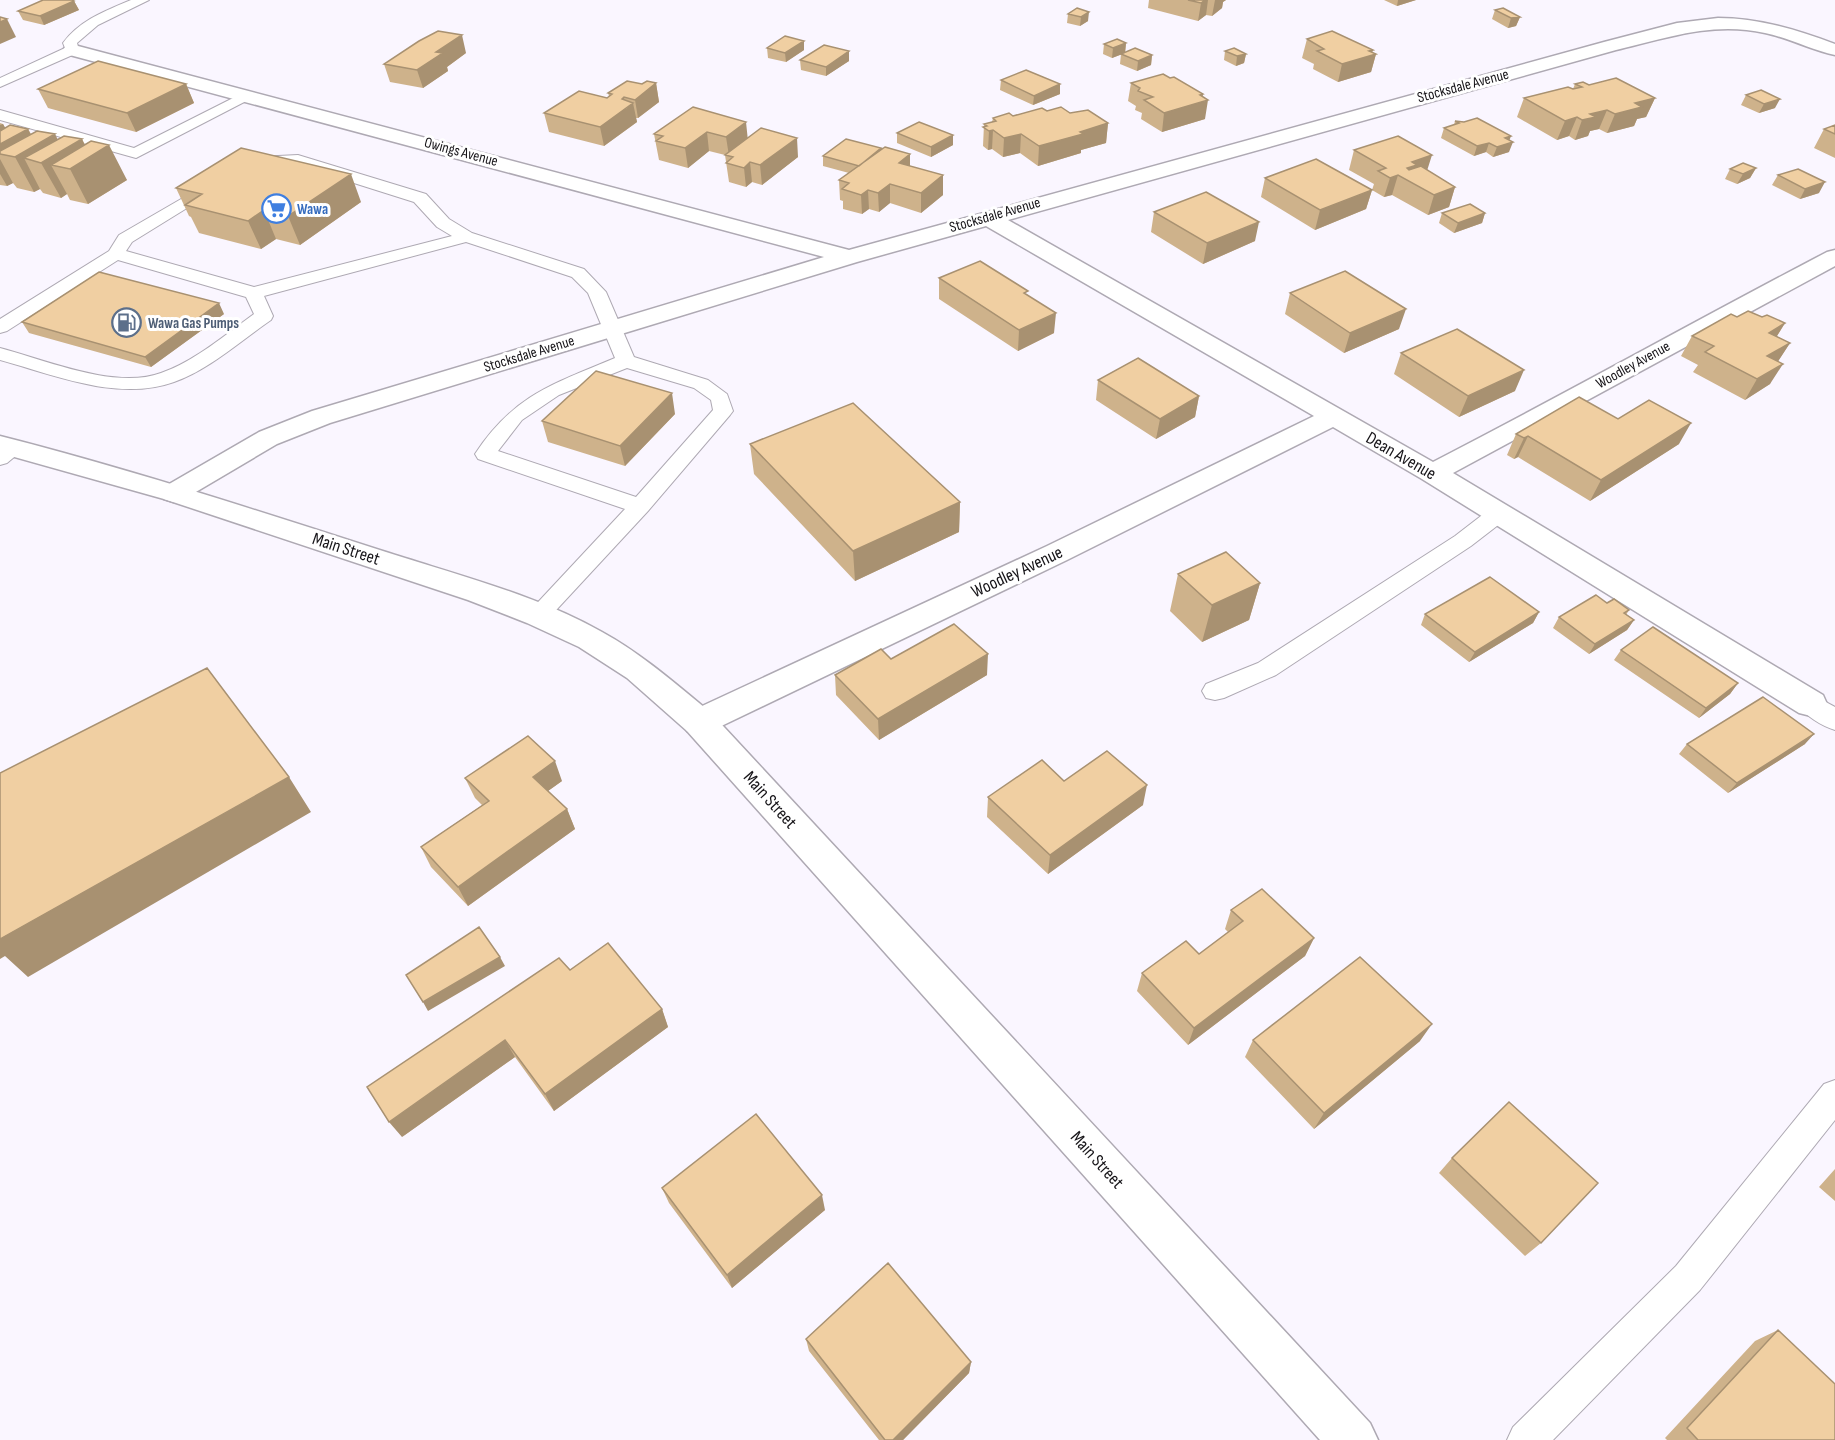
<svg xmlns="http://www.w3.org/2000/svg" width="1835" height="1440" font-family="'Sofia Sans Condensed',sans-serif">
<rect width="100%" height="100%" fill="#faf6ff"/>
<g fill="none" stroke-linecap="round" stroke-linejoin="round">
<defs>
<path id="service" d="M131 0H149L98 25 77 43 79 50 77 53 0 87V78L65 48 63 43C80 20 105 11 131 0Z
M245 92 250 93 252 96 250 99 136 158 0 120V110L134 148Z
M298 155 426 194 449 219 472 233 584 269 606 292 634 357 708 380 727 394 733 411 730 415 648 511 546 621 538 623 530 621 526 615 625 509 478 459 475 454C514 395 553 384 615 358L588 293 572 277 466 242 264 296 273 316 271 320C240 341 210 369 174 382 118 402 55 375 0 360V348C46 360 115 390 161 373 195 361 225 335 254 314L246 297 118 260 7 331 0 333V319L109 251 119 235 207 184 213 182 221 187 132 242 126 251 254 287 452 236 437 227 414 202 297 165 258 167 250 162 258 157ZM627 368 694 388 711 400 713 410 636 497 498 451 522 420 559 395Z
M15 441 22 443 25 448 7 463 0 465V448Z
M1498 507 1506 509 1509 514 1506 519 1471 546 1276 675 1224 698 1215 700 1206 698 1202 691 1206 684 1258 663 1455 536 1490 509Z
M1811 694 1835 707V730C1822 726 1805 716 1798 704L1802 697Z
M1835 1080V1120L1700 1290 1553 1440H1507L1513 1427 1676 1266 1824 1084Z"/>
<path id="minor" d="M1718 18C1759 18 1797 30 1835 44V55C1811 50 1789 38 1765 33 1713 21 1666 38 1616 50L1008 220 1433 462C1565 394 1695 321 1827 252L1835 250V266L1453 473 1823 695 1827 704 1823 713 1811 716 1799 713 1422 479 1333 427 1067 560 711 731 699 735 687 731 682 722 687 713 1047 546 1314 416 986 226 857 262 330 423 277 444 184 499 174 502 164 499 160 493 164 487 259 432 312 411 824 257 66 54 63 50 66 46H78L849 250 1604 42 1677 23Z"/>
<path id="primary" d="M0 436C130 469 258 511 386 552 457 575 537 595 602 632 642 654 676 684 711 713L1370 1423 1378 1440H1320L687 731 627 678 579 647 527 623 468 600 164 499 0 453Z"/>
</defs>
<use href="#service" stroke="#aea9b3" stroke-width="2"/>
<use href="#minor" stroke="#aea9b3" stroke-width="3"/>
<use href="#primary" stroke="#aea9b3" stroke-width="3"/>
<use href="#service" fill="#fff" fill-rule="evenodd"/>
<use href="#minor" fill="#fff" fill-rule="evenodd"/>
<use href="#primary" fill="#fff" fill-rule="evenodd"/>
</g>
<path fill="#ceb28b" d="M1149 0H1226L1223 2 1222 8 1212 16 1206 15 1198 21 1148 8Z
M1384 0H1416L1397 6Z
M74 1 79 10 44 25 23 20 18 11Z
M1077 8 1088 21 1080 26 1067 23 1068 14Z
M1495 10 1520 17 1516 26 1508 28 1492 19Z
M1307 39 1373 50 1372 52 1376 54 1371 72 1338 82 1313 69 1314 64 1302 58Z
M804 41V50L786 62 768 58 767 48Z
M1126 43 1125 53 1112 58 1103 54 1104 44Z
M849 51V61L826 76 801 70 800 60Z
M1225 51 1246 54 1244 63 1236 66 1224 60Z
M466 53 447 67 448 71 423 88 390 82 384 64Z
M1121 54 1152 55 1151 65 1137 71 1120 64Z
M1001 80 1060 84V94L1033 105 1000 90Z
M656 83 659 102 638 118H636L637 122 604 146 549 132 544 113 607 98 609 96 608 93 642 84Z
M1131 83 1203 97 1205 119 1162 132 1141 119 1142 113 1135 110 1136 106 1128 101Z
M186 84 194 103 136 132 48 108 38 89Z
M1575 84 1589 85 1655 98 1646 117 1637 119 1634 126 1607 133 1599 129 1590 131 1588 136 1575 140 1569 136 1557 140 1517 117 1524 98 1573 89Z
M1746 95 1775 108 1759 113 1741 105Z
M693 107 748 138 798 157 762 185 752 182 746 187 729 182 725 155 709 151 688 168 659 160 654 134Z
M1047 111 1070 113 1108 123 1106 143 1081 150V153L1038 166 1020 153 1003 157 992 149 988 150 983 146 984 124 992 122 993 118Z
M1455 121 1509 140V152L1493 157 1486 152 1474 156 1441 138 1444 128 1454 125Z
M0 123 3 124 5 128 28 129 31 134 58 139H82L85 145 127 180 88 204 70 200 67 194 61 198 43 193 40 189 34 192 17 188 13 183 7 186 0 185Z
M1835 125V158L1814 148 1824 129Z
M897 133 953 135V145L931 157 897 143Z
M881 148V150L910 154V166L943 175V195L921 213 890 203 879 212 869 209 862 214 843 209V201L840 200 839 180 849 173 823 166V156Z
M1354 150 1427 170 1455 187 1449 207 1428 215 1392 195 1384 197 1372 190 1374 184 1349 170Z
M1756 168 1750 178 1737 184 1725 179 1730 169Z
M1778 175 1819 193 1800 199 1772 185Z
M1265 178 1372 190 1366 209 1315 230 1261 197Z
M176 188 361 202 300 245 276 239 261 249 199 233 191 217 189 216Z
M1154 212 1255 241 1203 264 1151 232Z
M1442 213H1485L1482 223 1454 233 1439 223Z
M939 278 1028 295 1054 333 1018 351 939 299Z
M1290 293 1399 329 1344 353 1285 314Z
M224 314 151 367 29 333 22 322Z
M1737 317H1762L1785 323 1777 336 1790 343 1778 361 1770 384 1745 400 1693 372 1698 365 1681 356 1692 336Z
M1401 353 1515 391 1459 417 1394 374Z
M1098 380 1199 396 1195 417 1156 439 1096 400Z
M675 414 625 466 548 442 542 421Z
M1618 419 1679 444 1590 501 1518 457 1514 459 1507 455 1516 434Z
M750 444 960 502 959 532 855 581 754 474Z
M1178 574 1260 583 1249 620 1202 642 1170 611Z
M1607 603 1629 610 1626 615 1634 620 1627 630 1589 654 1553 628 1559 617Z
M1539 612 1533 623 1469 662 1421 625 1425 614Z
M1621 650 1738 683 1730 694 1699 718 1614 660Z
M891 659 987 675 879 740 836 695 835 675Z
M1687 744H1805L1728 793 1679 754Z
M465 778 562 781 548 791 567 809 575 829 468 906 431 867 421 847 482 805 475 798Z
M1064 781 1143 805 1048 874 987 817 988 797Z
M1231 910 1314 938 1305 956 1188 1045 1137 991 1142 973 1199 954 1228 932 1225 929Z
M570 970 662 1009 668 1027 554 1111 515 1057 402 1137Z
M1253 1040 1420 1041 1314 1129 1245 1057Z
M1452 1158 1541 1243 1525 1256 1439 1173Z
M1835 1169V1201L1819 1187Z
M662 1188 825 1210 732 1288 669 1203Z
M1778 1330 1835 1440H1667L1665 1438 1755 1341Z
M806 1339 971 1362 969 1373 903 1440H879L809 1351Z"/>
<path fill="#a89171" d="M1205 0H1208L1206 15 1198 21 1201 3Z
M1215 0H1226L1223 2 1222 8 1212 16Z
M1398 0H1416L1397 6Z
M74 1 79 10 44 25 40 16Z
M1089 12 1088 21 1080 26 1081 17Z
M1520 17 1516 26 1508 28 1511 18Z
M7 19 16 37 0 44V22Z
M462 35 466 53 447 67 448 71 423 88 417 70 436 52Z
M804 41V50L786 62 785 53Z
M1126 43 1125 53 1112 58 1113 48Z
M1373 50 1371 55 1376 54 1371 72 1338 82 1342 64Z
M849 51V61L826 76V67Z
M1246 54 1244 63 1236 66 1237 56Z
M1152 55 1151 65 1137 71 1138 61Z
M656 83 659 102 638 118 635 100Z
M186 84 194 103 136 132 127 113Z
M1060 84V94L1033 105 1034 96Z
M1203 94 1202 102 1208 100 1205 119 1162 132 1164 113Z
M624 97 626 109 633 103 637 122 604 146 600 127 622 99Z
M1655 98 1646 117 1637 119 1634 126 1607 133 1615 114 1635 103Z
M1780 99 1775 108 1759 113 1764 104Z
M1607 110 1599 129 1590 131 1588 136 1575 140 1582 120 1590 114Z
M1577 117 1569 136 1557 140 1565 121Z
M746 122 748 141 729 156 726 137Z
M1108 123 1106 143 1081 150V153L1038 166 1039 146 1080 132Z
M3 124 11 138 28 129 36 145 55 134 63 150 82 139 90 156 109 145 127 180 88 204 70 169 51 165 67 194 61 198 41 163 24 158 40 189 34 192 15 157 0 154V125Z
M993 130 992 149 988 150 989 131Z
M707 132 709 151 688 168 685 148Z
M1021 134 1020 153 1003 157 1004 138Z
M953 135V145L931 157V147Z
M1511 136 1508 144 1513 142 1509 152 1493 157 1497 147 1505 138Z
M797 138 798 157 762 185 760 165Z
M1489 143 1486 152 1474 156 1477 146Z
M910 154V173L899 163Z
M1432 155 1426 174 1404 178 1407 168 1412 162Z
M0 159 13 183 7 186 0 174Z
M750 162 752 182 746 187 744 168Z
M1756 168 1750 178 1737 184 1743 174Z
M351 174 361 202 300 245 288 216Z
M943 175V195L921 213V193Z
M1398 175 1392 195 1384 197 1390 178Z
M1825 182 1819 193 1800 199 1805 189Z
M890 184V203L879 212 878 193Z
M1455 187 1449 207 1428 215 1434 195Z
M868 190 869 209 862 214 861 195Z
M1372 190 1366 209 1315 230 1320 210Z
M264 210 276 239 261 249 248 221Z
M1485 213 1482 223 1454 233 1458 223Z
M1259 222 1255 241 1203 264 1207 243Z
M219 303 224 314 151 367 145 357Z
M1406 309 1399 329 1344 353 1350 333Z
M1056 313 1054 333 1018 351 1019 330Z
M1785 323 1772 344 1769 333Z
M1790 343 1777 363 1767 356Z
M1783 364 1770 384 1745 400 1757 379Z
M1524 370 1515 391 1459 417 1468 396Z
M672 393 675 414 625 466 620 446Z
M1199 396 1195 417 1156 439 1160 419Z
M1691 423 1679 444 1590 501 1601 480Z
M1528 436 1518 457 1514 459 1524 438Z
M960 502 959 532 855 581 853 551Z
M1260 583 1249 620 1202 642 1212 605Z
M1539 612 1533 623 1469 662 1475 652Z
M1634 620 1627 630 1589 654 1595 644Z
M988 654 987 675 879 740 878 719Z
M1738 683 1730 694 1699 718 1706 708Z
M1814 734 1805 744 1728 793 1737 783Z
M555 761 562 781 541 796 533 777Z
M289 777 311 812 28 977 5 956 0 959V938Z
M1147 785 1143 805 1048 874 1050 855Z
M567 809 575 829 468 906 458 887Z
M1314 938 1305 956 1188 1045 1194 1028Z
M500 957 505 966 428 1011 423 1002Z
M662 1009 668 1027 554 1111 545 1094Z
M1432 1024 1420 1041 1314 1129 1324 1113Z
M505 1040 515 1057 402 1137 389 1122Z
M822 1195 825 1210 732 1288 727 1275Z
M971 1362 969 1373 903 1440H893Z"/>
<path fill="#f0cfa2" stroke="#a89171" stroke-width="1.5" d="M43 0H72L74 1 40 16 18 11Z
M1188 0H1205L1201 3Z
M1077 8 1089 12 1081 17 1068 14Z
M1503 8 1520 17 1511 18 1495 10Z
M0 17 7 19 0 22Z
M438 31 462 35 436 52 443 53 417 70 384 64 419 41Z
M1332 31 1373 50 1369 51 1376 54 1342 64 1317 51 1324 49 1307 39Z
M785 36 804 41 785 53 767 48Z
M1117 39 1126 43 1113 48 1104 44Z
M824 45 849 51 826 67 800 60Z
M1135 48 1152 55 1138 61 1121 54Z
M1234 48 1246 54 1237 56 1225 51Z
M98 61 186 84 127 113 38 89Z
M1026 70 1060 84 1034 96 1001 80Z
M1163 74 1170 78 1174 77 1203 94 1200 95 1208 100 1164 113 1144 100 1153 97 1138 91 1140 88 1131 83Z
M1616 78 1655 98 1635 103 1642 107 1615 114 1607 110 1590 114 1596 117 1582 120 1577 117 1565 121 1524 98 1568 87 1573 89 1582 87 1575 84 1583 82 1589 85Z
M627 81 642 84 647 81 656 83 635 100 624 97 622 99 633 103 600 127 544 113 579 91 607 98 612 94 608 93Z
M1761 90 1780 99 1764 104 1746 95Z
M693 107 746 122 726 137 707 132 685 148 656 141 663 136 654 134Z
M1061 107 1070 113 1088 110 1108 123 1080 132 1083 134 1039 146 1021 134 1004 138 993 130 989 131 983 127 987 126 984 124 996 121 993 118 1009 113 1013 116 1042 108 1047 111Z
M1477 118 1511 136 1505 138 1513 142 1497 147 1489 143 1477 146 1444 128 1459 123 1455 121 1464 122Z
M919 122 953 135 931 147 897 133Z
M10 125 28 129 0 144V131Z
M1835 125V134L1824 129Z
M761 128 797 138 760 165 750 162 744 168 726 163 733 157 725 155Z
M37 131 55 134 15 157 0 154V151Z
M64 136 82 139 41 163 24 158Z
M1398 136 1432 155 1412 162 1417 165 1407 168 1409 170 1421 166 1455 187 1434 195 1398 175 1390 178 1378 171 1386 168 1354 150Z
M846 139 881 148 859 166 823 156Z
M91 141 109 145 70 169 51 165Z
M885 147 910 154 899 163 943 175 921 193 890 184 878 193 868 190 861 195 842 189 849 183 839 180Z
M241 148 351 174 288 216 264 210 248 221 185 205 202 194 176 188Z
M1316 159 1372 190 1320 210 1265 178Z
M1743 163 1756 168 1743 174 1730 169Z
M1798 169 1825 182 1805 189 1778 175Z
M1206 192 1259 222 1207 243 1154 212Z
M1470 204 1485 213 1458 223 1442 213Z
M980 261 1028 291 1024 293 1056 313 1019 330 939 278Z
M1345 271 1406 309 1350 333 1290 293Z
M99 272 219 303 145 357 22 322Z
M1748 311 1762 317 1767 315 1785 323 1769 333 1790 343 1767 356 1783 364 1757 379 1705 352 1714 346 1692 336 1731 314 1737 317Z
M1457 329 1524 370 1468 396 1401 353Z
M1138 358 1199 396 1160 419 1098 380Z
M596 371 672 393 620 446 542 421Z
M1579 397 1618 419 1649 400 1691 423 1601 480 1528 436 1524 438 1516 434Z
M853 403 960 502 853 551 750 444Z
M1226 552 1260 583 1212 605 1178 574Z
M1490 577 1539 612 1475 652 1425 614Z
M1596 595 1607 603 1614 599 1629 610 1624 613 1634 620 1595 644 1559 617Z
M954 624 988 654 878 719 835 675 881 649 891 659Z
M1653 627 1738 683 1706 708 1621 650Z
M207 668 289 777 0 939V773Z
M1763 697 1814 734 1737 783 1687 744Z
M528 736 555 761 533 777 567 809 458 887 421 847 489 801 465 778Z
M1107 751 1147 785 1050 855 988 797 1042 760 1064 781Z
M1262 889 1314 938 1194 1028 1142 973 1186 941 1199 954 1243 921 1231 910Z
M479 927 500 957 423 1002 406 975Z
M608 943 662 1009 545 1094 505 1040 389 1122 367 1087 559 958 570 970Z
M1360 957 1432 1024 1324 1113 1253 1040Z
M1509 1102 1598 1183 1541 1243 1452 1158Z
M756 1114 822 1195 727 1275 662 1188Z
M888 1263 971 1362 893 1440H885L806 1339Z
M1778 1330 1835 1384V1440H1698L1687 1428Z"/>
<defs>
<symbol id="supermarket-ring" viewBox="-11 -11 22 22"><circle r="9.5" fill="#fff" stroke="#3f7fe0" stroke-width="1.5"/><path d="M-6-5.5h2.5l.6 2H6L4.5 2H-2.5L-4.4-4H-6ZM-1.5 3.2a1.3 1.3 0 1 0 .1 0ZM3 3.2a1.3 1.3 0 1 0 .1 0Z" fill="#3f7fe0"/></symbol>
<symbol id="fuel-ring" viewBox="-11 -11 22 22"><circle r="9.5" fill="#fff" stroke="#5c6f8a" stroke-width="1.5"/><path d="M-5.5-6h7V0h2V4h1.3V-2.5L3-4.5l.8-.8L6-3V5H2.5V1h-1V6h-7ZM-4.2-4.7v3.2H.2V-4.7Z" fill="#5c6f8a"/></symbol>
</defs>
<g fill-rule="evenodd">
<use href="#supermarket-ring" x="260" y="192" width="33" height="33"/>
<use href="#fuel-ring" x="110" y="306" width="33" height="33"/>
</g>
<g text-anchor="middle" dominant-baseline="central" stroke-width="6" stroke-linejoin="round" paint-order="stroke">
<g font-size="15" fill="#161418" stroke="#fff">
<text transform="translate(1463 86) rotate(-15)">Stocksdale Avenue</text>
<text transform="translate(461 152) rotate(15)">Owings Avenue</text>
<text transform="translate(995 215) rotate(-16)">Stocksdale Avenue</text>
<text transform="translate(529 354) rotate(-17)">Stocksdale Avenue</text>
<text transform="translate(1633 365) rotate(-29)">Woodley Avenue</text>
</g>
<g font-size="15" font-weight="bold" fill="#366cbe" stroke="#fff" text-anchor="start">
<text x="297" y="209">Wawa</text>
</g>
<g font-size="15" font-weight="bold" fill="#4e5e75" stroke="#fff" text-anchor="start">
<text x="148" y="323">Wawa Gas Pumps</text>
</g>
<g font-size="18" fill="#161418" stroke="#fff">
<text transform="translate(1401 456) rotate(30)">Dean Avenue</text>
<text transform="translate(346 549) rotate(18)">Main Street</text>
<text transform="translate(1017 572) rotate(-25)">Woodley Avenue</text>
<text transform="translate(770 800) rotate(48)">Main Street</text>
<text transform="translate(1097 1160) rotate(48)">Main Street</text>
</g>
</g>
</svg>
